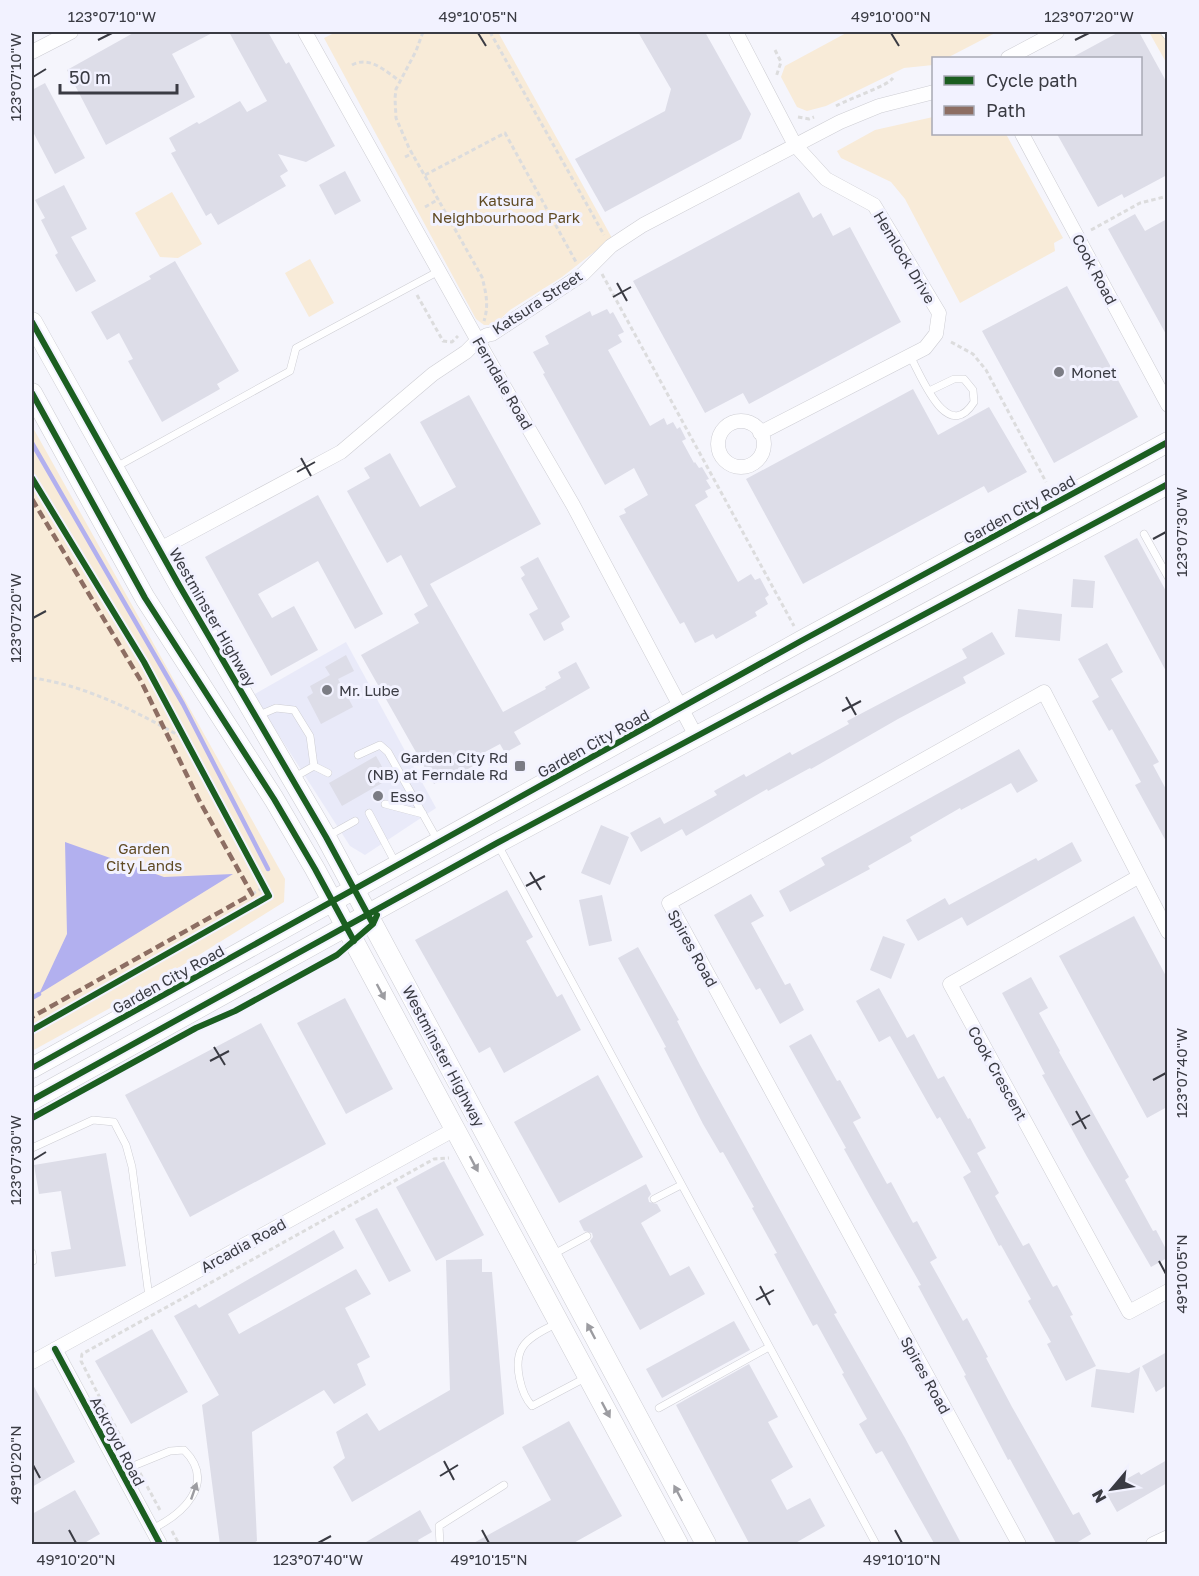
<svg xmlns="http://www.w3.org/2000/svg" width="1199" height="1576" font-family="'Golos Text',sans-serif">
<rect width="100%" height="100%" fill="#f5f5fc"/>
<path fill="#e9eaf9" d="M346 642 436 808 365 855 350 846 253 695Z"/>
<path fill="#f8ebd8" d="M336 32H498L612 238 562 277 510 310 494 325H484L476 319 324 38Z
M848 32H997L947 58H934L933 65 904 68 826 106 807 111 797 107 781 77 785 66Z
M1149 32H1167V64Z
M933 117 934 134H1006L1063 238 1054 243 1055 251 960 303 905 199 891 182 841 158 837 151 875 130Z
M172 192 202 244 178 258 160 257 135 213Z
M310 259 334 303 309 317 285 273Z
M32 426 285 879 284 902 141 991 32 1051Z"/>
<path fill="#b2b0ef" d="M65 842 164 877 233 874 39 994 67 934Z"/>
<g fill="none" stroke-linecap="round" stroke-linejoin="round">
<path stroke="#b2b0ef" stroke-width="4.5" d="M32 443 183 704 268 869
M32 998 39 994"/>
</g>
<path fill="#dddde8" d="M135 32H214L172 54 195 97 106 145 67 70Z
M229 32H268L286 64 289 62 335 146 306 162 278 154 288 171 280 176 286 186 218 225 211 213 206 216 171 153 176 151 169 138 197 122 199 124 240 101 247 112 267 101Z
M638 32H705L751 114 741 139 605 212 575 159 665 111 671 89Z
M1119 32H1139L1167 83V175L1124 198 1122 194 1098 207 1057 134H1140V58H1071Z
M45 83 85 158 55 174 32 130V90Z
M345 171 361 201 335 215 319 185Z
M64 185 87 229 71 237 96 281 76 292 55 255 58 253 41 220 45 218 35 200Z
M799 192 813 218 821 213 833 236 850 227 901 322 749 404 743 393 705 413 633 281Z
M1135 214 1145 231 1167 219V336L1108 229Z
M175 261 239 371 217 384 220 389 162 422 128 361 133 359 119 333 107 340 91 312 151 279 149 276Z
M1067 286 1138 417 1054 463 982 331Z
M607 309 610 314 613 312 624 332 618 335 622 342 608 350 650 426 664 418 667 425 673 422 677 429 680 427 686 439 682 441 694 463 695 462 699 468 702 467 709 479 706 480 711 488 705 491 708 497 695 505 738 582 751 574 755 580 760 578 769 595 765 598 768 604 755 612 757 616 716 639 713 634 695 643 684 622 680 624 619 516 626 513 624 509 648 495 634 468 605 485 543 374 545 373 533 352 549 344 545 336 590 311 592 316Z
M913 389 938 435 989 407 1027 472 988 493 984 486 803 584 746 479Z
M469 395 541 524 430 584 503 712 546 689 545 687 561 678 558 672 576 662 590 688 514 732 521 744 505 753 500 744 472 759 475 765 452 778 450 774 434 784 361 655 419 623 414 614 428 606 401 555 387 563 347 491 370 478 364 468 390 453 420 507 456 487 420 422Z
M318 495 383 614 355 629 318 561 258 594 272 618 294 606 318 650 271 676 205 557Z
M1137 538 1167 593V673L1104 556Z
M538 557 570 617 561 623 564 630 544 641 529 614 538 609 521 578 525 575 520 567Z
M1073 579 1095 581 1093 608 1071 607Z
M1018 609 1062 614 1060 641 1015 637Z
M992 632 1005 654 963 677 966 683 898 719 811 769 810 768 768 791 767 789 686 836 682 829 641 852 630 833 660 817 664 824 717 795 714 791 744 774 746 777 790 752 792 755 849 724 847 721 967 658 962 649Z
M1107 643 1123 672 1111 679 1159 762 1153 765 1167 791V843L1135 785 1141 782 1112 729 1109 731 1092 701 1099 697 1078 659Z
M346 655 354 671 338 679 353 707 321 724 307 697 313 693 310 686 330 675 325 667Z
M1019 749 1038 781 1017 793 1011 783 961 810 960 808 910 837 912 841 868 866 870 869 790 912 779 891 825 865 821 858Z
M376 756 389 779 342 806 329 783Z
M601 825 629 837 610 885 581 873Z
M1072 842 1082 861 967 926 962 917 918 941 906 920 945 898 949 905 1036 858 1038 861Z
M507 890 533 937 526 941 557 997 562 994 581 1030 504 1073 490 1047 479 1053 415 940Z
M751 894 764 916 751 923 785 985 790 983 804 1010 780 1024 760 988 756 990 714 915Z
M602 895 612 941 589 946 579 900Z
M1134 916 1167 978V1107L1147 1118 1059 956Z
M883 936 905 944 891 979 870 970Z
M638 947 679 1020 677 1021 700 1065 837 1313 834 1314 905 1438 962 1545H935L882 1451 876 1454 859 1424 867 1419 842 1374 844 1373 817 1324 813 1326 774 1254 777 1253 752 1208 754 1207 723 1152 720 1153 703 1124 664 1048 666 1047 618 958Z
M1031 977 1048 1008 1039 1013 1060 1051 1059 1052 1129 1177 1125 1180 1153 1231 1156 1230 1167 1251V1258L1151 1267 1086 1155 1042 1075 1045 1074 1002 993Z
M879 988 907 1038 914 1034 938 1079 944 1076 968 1119 970 1118 986 1148 977 1153 999 1193 995 1196 1023 1246 1029 1243 1053 1287 1057 1285 1073 1315 1070 1316 1096 1366 1066 1381 1047 1344 1051 1342 1028 1301 1031 1299 1001 1245 999 1246 963 1177 971 1172 940 1117 937 1119 890 1036 879 1042 856 1001Z
M345 998 393 1089 346 1114 297 1023Z
M261 1023 326 1144 190 1217 125 1095Z
M811 1034 837 1081 840 1080 861 1118 853 1122 887 1184 891 1182 913 1223 917 1221 937 1258 930 1262 963 1321 967 1318 988 1357 986 1358 1012 1407 1073 1515 1079 1512 1091 1534 1073 1545H1057L1010 1459 1008 1460 964 1376 966 1375 918 1286 921 1285 869 1194 844 1149 846 1148 789 1046Z
M598 1075 643 1157 559 1203 514 1122Z
M106 1153 126 1266 55 1277 51 1252 71 1249 61 1191 39 1194 34 1165Z
M444 1161 484 1235 436 1261 396 1187Z
M646 1184 651 1194 648 1198 649 1202 657 1204 661 1211 641 1223 670 1276 689 1266 705 1294 640 1330 590 1241 593 1237 592 1233 584 1231 579 1221Z
M377 1208 411 1271 389 1282 355 1219Z
M334 1230 344 1248 228 1314 239 1334 356 1269 371 1294 345 1308 370 1357 357 1364 366 1385 334 1404 324 1390 252 1432 257 1541 250 1545H220L202 1405 219 1395 174 1316 196 1304 199 1308Z
M482 1259V1272H492L504 1414 352 1502 333 1467 345 1458 336 1432 367 1413 379 1431 450 1390 446 1260Z
M734 1321 750 1350 662 1398 646 1369Z
M152 1329 188 1392 131 1424 95 1361Z
M1167 1352V1385L1156 1392 1142 1366Z
M749 1364 778 1417 768 1422 793 1467 771 1480 787 1510 810 1498 825 1526 792 1545H750L676 1405Z
M1140 1367 1134 1413 1091 1407 1096 1369 1129 1373Z
M32 1383 75 1462 32 1487Z
M569 1421 622 1516 570 1545H470L551 1500 522 1447Z
M1167 1460V1483L1117 1512 1105 1491 1139 1472 1141 1475Z
M75 1490 100 1534 81 1545H32V1514Z
M420 1510 432 1532 418 1540 420 1545H361Z"/>
<g fill="none" stroke-linecap="round" stroke-linejoin="round">
<defs>
<path id="lane" d="M1164 32 1168 37
M910 356C921 375 947 445 974 402L973 390 964 379H954L929 391
M116 467 290 371 296 348 439 271
M1144 534 1168 577
M257 716 276 708 294 710 310 736 314 766 328 773
M358 755 380 745 388 752 438 841
M293 778 314 766
M385 804 423 814
M369 813 396 864
M328 836 355 821
M498 845 876 1544
M32 1148 93 1120 114 1122 126 1145 132 1167 149 1297
M654 1199 681 1185
M32 1253 33 1261
M552 1255 587 1236
M556 1324C545 1329 528 1337 522 1348 513 1364 521 1394 532 1406L587 1377
M659 1408 769 1347
M121 1471 170 1451 184 1450C217 1483 183 1514 152 1529
M440 1544 439 1526 504 1485"/>
<path id="street" d="M305 32 487 357 573 505 696 736
M736 32 795 145 826 179 874 205 939 313 936 334 925 348 760 433
M32 52 71 32
M1008 58 1057 32
M1022 134 1168 405
M718 444a23 23 0 1 1 46 0a23 23 0 1 1-46 0Z
M160 549 341 452 433 374 466 352 478 340 487 335 492 334 583 274 611 246 643 225 840 122 879 106 934 92
M1138 877 950 984 1129 1312 1168 1291
M55 1349 160 1544
M32 1362 455 1129
M1019 1544 669 903 1044 692 1168 932
M1153 1544 1168 1537"/>
<path id="secondary" d="M32 322 179 585 326 837 706 1544
M32 393 145 598 274 799 315 869 678 1544
M32 1068 801 641 1168 442
M32 1100 497 843 1168 484"/>
</defs>
<use href="#lane" stroke="#cdcdd3" stroke-width="8"/>
<use href="#street" stroke="#cdcdd3" stroke-width="15"/>
<use href="#secondary" stroke="#cdcdd3" stroke-width="21"/>
<path stroke="#dcdcdd" stroke-width="3" stroke-dasharray="4.5 3" stroke-linecap="butt" d="M423 32 416 51 396 89 395 98 396 118 409 148 482 277C486 293 489 305 484 321
M490 32 604 235
M775 50 781 62 776 77
M352 65C370 55 386 72 400 81
M836 106C850 98 886 87 893 78
M798 117 809 119 814 117
M405 157 413 153
M425 175 505 133 576 262
M425 207 439 199
M1091 230 1140 203 1168 196
M602 274 794 626
M417 295 443 341 452 342 458 336
M951 342 973 354 986 370 1046 482
M32 678C86 685 137 712 185 739
M252 894 264 887
M100 1398 81 1361 82 1354 434 1159 449 1158
M103 1404 131 1456
M140 1473 161 1512
M172 1531 179 1544"/>
<use href="#lane" stroke="#fefeff" stroke-width="7"/>
<use href="#street" stroke="#fefeff" stroke-width="14"/>
<use href="#secondary" stroke="#fefeff" stroke-width="20"/>
<path stroke="#8d6e63" stroke-width="4.5" stroke-dasharray="9 4.5" stroke-linecap="butt" d="M32 499 141 681 200 802 252 894 32 1017"/>
<defs>
<path id="cycleway" d="M32 322 179 585 326 837 373 924
M32 393 145 598 274 799 315 869 354 941
M32 478 144 662 269 896 32 1030
M32 1068 801 641 1168 442
M32 1100 497 843 1168 484
M32 1118 196 1028 235 1011 337 955 373 924 377 915
M55 1349 160 1544"/>
</defs>
<use href="#cycleway" stroke="#f2f2ff" stroke-width="10"/>
<use href="#cycleway" stroke="#1b5e20" stroke-width="6"/>
</g>
<defs><path id="oneway-solid" d="M-6-.8H1V-3.2L6.5 0L1 3.2V.8H-6Z" transform="scale(1.5)"/></defs>
<g fill="#9c9ca1">
<use href="#oneway-solid" transform="translate(381 992) rotate(62)"/>
<use href="#oneway-solid" transform="translate(474 1164) rotate(62)"/>
<use href="#oneway-solid" transform="translate(591 1331) rotate(-118)"/>
<use href="#oneway-solid" transform="translate(606 1410) rotate(62)"/>
<use href="#oneway-solid" transform="translate(194 1491) rotate(-71)"/>
<use href="#oneway-solid" transform="translate(678 1493) rotate(-118)"/>
</g>
<path fill="none" stroke="#3a3b43" stroke-width="2" d="M478 33 486 46M891 33 899 46M98 40 112 33M1075 40 1089 33M33 77 46 69M617 283 627 301M613 297 631 287M301 458 311 476M297 472 315 462M1153 539 1166 532M33 618 46 611M846 697 856 715M842 711 861 701M530 872 541 890M526 886 545 876M214 1047 225 1065M210 1061 229 1051M1153 1080 1166 1073M1076 1111 1086 1129M1072 1125 1090 1115M33 1160 46 1152M1159 1261 1166 1274M760 1286 770 1305M756 1300 774 1290M444 1461 454 1480M33 1465 40 1478M440 1476 458 1465M69 1530 76 1543M482 1530 489 1543M895 1530 902 1543M318 1543 331 1536"/>
<g fill="#7b7c84" stroke="#f2f2ff" stroke-width="2">
<circle cx="1059" cy="372" r="6"/>
<circle cx="327" cy="690" r="6"/>
<rect x="514" y="760" width="12" height="12" rx="3"/>
<circle cx="378" cy="796" r="6"/>
</g>
<g text-anchor="middle" dominant-baseline="central" stroke-width="6" stroke-linejoin="round" paint-order="stroke">
<g font-size="15" fill="#604b24" stroke="#f2f2ff">
<text x="506" y="200">Katsura<tspan x="506" dy="17">Neighbourhood Park</tspan></text>
<text x="144" y="848">Garden<tspan x="144" dy="17">City Lands</tspan></text>
</g>
<g font-size="15" fill="#3a3b43" stroke="#f2f2ff">
<text transform="translate(905 257) rotate(59)">Hemlock Drive</text>
<text transform="translate(1095 269) rotate(62)">Cook Road</text>
<text transform="translate(537 302) rotate(-33)">Katsura Street</text>
<text transform="translate(503 383) rotate(60)">Ferndale Road</text>
<text transform="translate(1019 509) rotate(-29)">Garden City Road</text>
<text transform="translate(213 617) rotate(60)">Westminster Highway</text>
<text transform="translate(593 743) rotate(-29)">Garden City Road</text>
<text transform="translate(693 948) rotate(61)">Spires Road</text>
<text transform="translate(168 979) rotate(-29)">Garden City Road</text>
<text transform="translate(444 1056) rotate(62)">Westminster Highway</text>
<text transform="translate(998 1073) rotate(61)">Cook Crescent</text>
<text transform="translate(243 1245) rotate(-29)">Arcadia Road</text>
<text transform="translate(926 1375) rotate(61)">Spires Road</text>
<text transform="translate(118 1441) rotate(62)">Ackroyd Road</text>
</g>
<g font-size="15" fill="#3a3b43" stroke="#f2f2ff" text-anchor="start">
<text x="1071" y="372">Monet</text>
<text x="339" y="690">Mr. Lube</text>
<text x="508" y="757" text-anchor="end">Garden City Rd<tspan x="508" dy="17">(NB) at Ferndale Rd</tspan></text>
<text x="390" y="796">Esso</text>
</g>
</g>
<rect width="1199" height="1576" fill="none" stroke="#f2f2ff" stroke-width="66"/>
<rect x="932" y="57" width="210" height="78" fill="#f2f2ff" stroke="#a8a9b4" stroke-width="1.5"/>
<rect x="944" y="76" width="30" height="9" fill="#1b5e20" stroke="#a8a9b4" stroke-width="1.5"/>
<text x="986" y="87" font-size="18" fill="#3a3b43">Cycle path</text>
<rect x="944" y="106" width="30" height="9" fill="#8d6e63" stroke="#a8a9b4" stroke-width="1.5"/>
<text x="986" y="117" font-size="18" fill="#3a3b43">Path</text>
<g transform="translate(1112 1489) rotate(241)" stroke="#f2f2ff" stroke-width="4.5" paint-order="stroke">
<path d="M0-4.5L10 22L0 15L-10 22Z" fill="#3a3b43"/>
<text y="-9" font-size="16" font-weight="bold" text-anchor="middle" fill="#3a3b43">N</text>
</g>
<path d="M60 84v9h117v-9" fill="none" stroke="#3a3b43" stroke-width="3"/>
<text x="69" y="84" font-size="18" fill="#3a3b43" stroke="#f2f2ff" stroke-width="4.5" paint-order="stroke">50 m</text>
<rect x="33" y="33" width="1133" height="1510" fill="none" stroke="#3a3b43" stroke-width="2"/>
<g font-size="15" text-anchor="middle" fill="#3a3b43">
<text x="112" y="22">123°07'10"W</text>
<text x="478" y="22">49°10'05"N</text>
<text x="891" y="22">49°10'00"N</text>
<text x="1089" y="22">123°07'20"W</text>
<text transform="translate(16 77) rotate(-90)" y="5">123°07'10"W</text>
<text transform="translate(1182 532) rotate(-90)" y="5">123°07'30"W</text>
<text transform="translate(16 618) rotate(-90)" y="5">123°07'20"W</text>
<text transform="translate(1182 1073) rotate(-90)" y="5">123°07'40"W</text>
<text transform="translate(16 1160) rotate(-90)" y="5">123°07'30"W</text>
<text transform="translate(1182 1274) rotate(-90)" y="5">49°10'05"N</text>
<text transform="translate(16 1465) rotate(-90)" y="5">49°10'20"N</text>
<text x="76" y="1565">49°10'20"N</text>
<text x="318" y="1565">123°07'40"W</text>
<text x="489" y="1565">49°10'15"N</text>
<text x="902" y="1565">49°10'10"N</text>
</g>
</svg>
